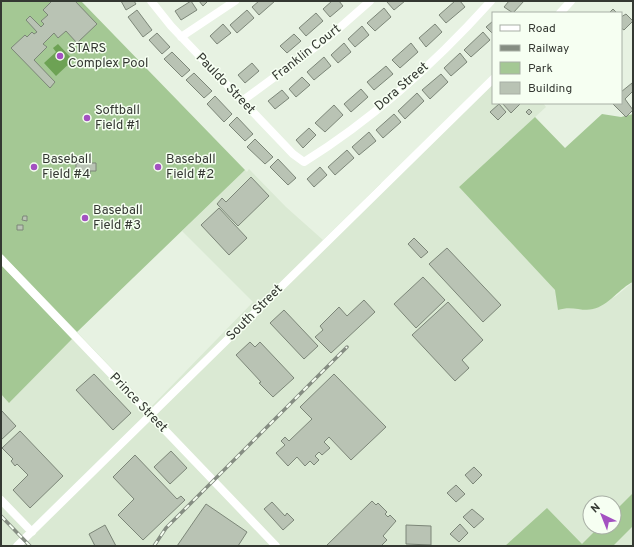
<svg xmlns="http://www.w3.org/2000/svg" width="634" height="547" font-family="Overpass,sans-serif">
<rect width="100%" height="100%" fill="#e7f2e2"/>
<path fill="#dae9d3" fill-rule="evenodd" d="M493 78V103H543L546 107 459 187 555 290 568 307 593 309 616 296 633 282V546H1V394L10 402 77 332 150 408 253 302 182 231 245 170 247 172 249 169 286 207 323 240 381 183 383 185ZM590 503H614V527H590Z"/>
<path fill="#a4c894" d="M1 1H81L245 170 77 332 1 253Z
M602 114 621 117 633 114V282C621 287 608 306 593 309 582 312 572 305 558 310L555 290 459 187 535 117 565 148Z
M1 265 72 339 9 403 1 394Z
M633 493V526L613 546H505L547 508 582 544 599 527H614V512Z"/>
<path fill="#6da254" d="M58 44 73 60 56 76 44 63 56 52 53 48Z"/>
<path fill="#b9c3b4" stroke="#7c8678" d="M52 1H75L97 24 77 43 66 31 58 38 54 33 43 44 47 47 34 60 55 82 50 88 11 48 25 35 27 37 32 32 34 34 37 32 26 20 30 16 41 27 44 24 41 21 48 15 43 10Z
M121 1H134L136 4 126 10Z
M191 1 197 10 181 20 175 11Z
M199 1H208L203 6Z
M259 1H275L259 15 252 7Z
M332 1H339L343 6 330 17 323 9Z
M389 1H405L394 10 387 2Z
M455 1H460L465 7 446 23 439 15Z
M509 1H524L513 13 504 7Z
M384 8 391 17 375 31 367 23Z
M613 9 617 13H609Z
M137 10 152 30 143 37 128 17Z
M247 10 254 18 237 33 230 25Z
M316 13 323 21 306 36 299 28Z
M626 14 633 21 624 30 621 28V17Z
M493 21V34L486 27Z
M223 24 231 33 217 44 210 36Z
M435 24 442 32 426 47 419 38Z
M362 26 369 35 355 47 348 39Z
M483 32 490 40 471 57 464 50Z
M157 33 170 47 162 54 149 40Z
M294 34 301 41 287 53 280 46Z
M344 43 351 52 338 63 331 55Z
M411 43 418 52 400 68 392 60Z
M172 52 190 70 182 77 164 59Z
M460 53 467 62 451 76 444 68Z
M324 57 331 66 314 80 307 72Z
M252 63 259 71 245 83 238 75Z
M386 66 393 74 374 90 367 82Z
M194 73 212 91 204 98 186 80Z
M441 74 448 82 430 99 422 90Z
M302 77 310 85 296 97 289 89Z
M632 83 633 91 625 99 633 110 626 117 612 103H621V92Z
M361 89 368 97 351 112 344 104Z
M282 90 289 98 275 109 268 101Z
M417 93 424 101 405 119 398 111Z
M215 96 232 114 224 122 207 104Z
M502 103H519L520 104 511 113Z
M499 104 506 112 498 120 490 112Z
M334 105 343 115 325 132 315 123Z
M529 109 532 112 529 115 526 112Z
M394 114 401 122 383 138 376 130Z
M237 117 253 134 245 141 229 125Z
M309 128 316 135 303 148 296 140Z
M369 132 376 141 359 155 352 147Z
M255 139 273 157 265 164 247 147Z
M347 150 354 158 335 175 328 167Z
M81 159H91V163H96V171H90V175L82 174V172H76V163H81Z
M278 159 296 178 288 185 270 167Z
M320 167 327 175 314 187 307 179Z
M251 177 269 196 238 226 217 204 222 198 226 202Z
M219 208 247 238 229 255 201 225Z
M23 216H27V221L22 220Z
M17 225H23V230H17Z
M414 238 428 252 421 258 408 244Z
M447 248 501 305 483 322 429 264Z
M423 277 445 300 416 328 394 304Z
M364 300 375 312 331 353 315 337 323 330 320 326 339 307 347 316Z
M448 302 483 340 462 360 469 368 455 381 412 335Z
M284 310 318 346 304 359 270 323Z
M250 342 255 347 260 342 294 378 273 397 259 383 261 382 236 355Z
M94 374 131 413 113 430 76 390Z
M334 374 386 427 351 460 329 437 324 442 330 448 322 455 319 452 315 456 319 460 314 465 310 461 305 466 297 457 288 466 276 453 285 445 281 441 285 437 289 441 312 419 300 407Z
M1 410 16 426 1 440Z
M20 431 63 476 30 508 13 490 28 475 17 464 15 466 11 461 13 459 2 448Z
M171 451 187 468 170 484 154 467Z
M135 455 177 499 181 496 185 500 143 540 118 515 134 499 113 477Z
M474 467 482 475 473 484 465 475Z
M456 485 465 494 456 502 447 493Z
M372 501 376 505 378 503 387 512 385 514 388 517 390 515 396 521 383 536 387 540 381 546H326Z
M272 502 285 516 287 513 294 520 283 530 264 509Z
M206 504 247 532 238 546H177Z
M472 509 484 519 474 528 463 517Z
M460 524 468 533 459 542 450 534Z
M105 525 116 546H95L89 534Z
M406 525 431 526V545L406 544Z"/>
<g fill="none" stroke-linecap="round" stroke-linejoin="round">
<path stroke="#fff" stroke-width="8" d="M151 1 171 26 293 154 304 162C373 119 436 62 491 1
M560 13 571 1
M181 37 235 1
M242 101 329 37 370 1
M1 259 276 546
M1 500 32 532
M17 546 493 79"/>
<defs>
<path id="rail" d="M1 516 30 546
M154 546 166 528 347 347"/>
</defs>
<use href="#rail" stroke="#858d82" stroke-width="3.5"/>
<use href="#rail" stroke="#f6fff2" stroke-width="2" stroke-dasharray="6" stroke-linecap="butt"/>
</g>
<g fill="#a351c1" stroke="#f6fff2" stroke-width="1.5">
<circle cx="60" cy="56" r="4"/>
<circle cx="87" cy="118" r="4"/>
<circle cx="34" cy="167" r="4"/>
<circle cx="158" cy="167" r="4"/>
<circle cx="85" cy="218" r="4"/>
</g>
<g text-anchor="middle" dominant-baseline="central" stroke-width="3" stroke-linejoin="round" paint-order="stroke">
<g font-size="13" fill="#343832" stroke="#f6fff2" text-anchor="start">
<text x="68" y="49">STARS<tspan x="68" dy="15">Complex Pool</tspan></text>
<text x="95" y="111">Softball<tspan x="95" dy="15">Field #1</tspan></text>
<text x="42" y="160">Baseball<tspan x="42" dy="15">Field #4</tspan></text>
<text x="166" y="160">Baseball<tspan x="166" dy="15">Field #2</tspan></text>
<text x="93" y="211">Baseball<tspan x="93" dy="15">Field #3</tspan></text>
</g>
<g font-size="13" fill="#343832" stroke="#f6fff2">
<text transform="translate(307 53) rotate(-38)">Franklin Court</text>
<text transform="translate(225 84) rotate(46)">Pauldo Street</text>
<text transform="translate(402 87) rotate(-41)">Dora Street</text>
<text transform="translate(255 313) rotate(-45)">South Street</text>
<text transform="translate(138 403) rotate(46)">Prince Street</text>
</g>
</g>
<rect width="634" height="547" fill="none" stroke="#343832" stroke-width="4"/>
<rect x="492" y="12" width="130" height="92" fill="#f6fff2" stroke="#a8afa5"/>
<rect x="500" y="25" width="20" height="6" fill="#ffffff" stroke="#a8afa5"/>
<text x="528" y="32" font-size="12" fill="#343832">Road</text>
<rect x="500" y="45" width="20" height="6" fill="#858d82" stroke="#a8afa5"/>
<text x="528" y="52" font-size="12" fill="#343832">Railway</text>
<rect x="500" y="62" width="20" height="12" fill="#a4c894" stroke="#a8afa5"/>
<text x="528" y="72" font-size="12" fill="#343832">Park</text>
<rect x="500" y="82" width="20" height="12" fill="#b9c3b4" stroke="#a8afa5"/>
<text x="528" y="92" font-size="12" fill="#343832">Building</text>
<g transform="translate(602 515) rotate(317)"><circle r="19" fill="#f6fff2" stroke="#a8afa5"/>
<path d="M0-3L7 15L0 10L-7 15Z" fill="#a351c1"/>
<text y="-6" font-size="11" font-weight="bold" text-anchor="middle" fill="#343832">N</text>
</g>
</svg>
